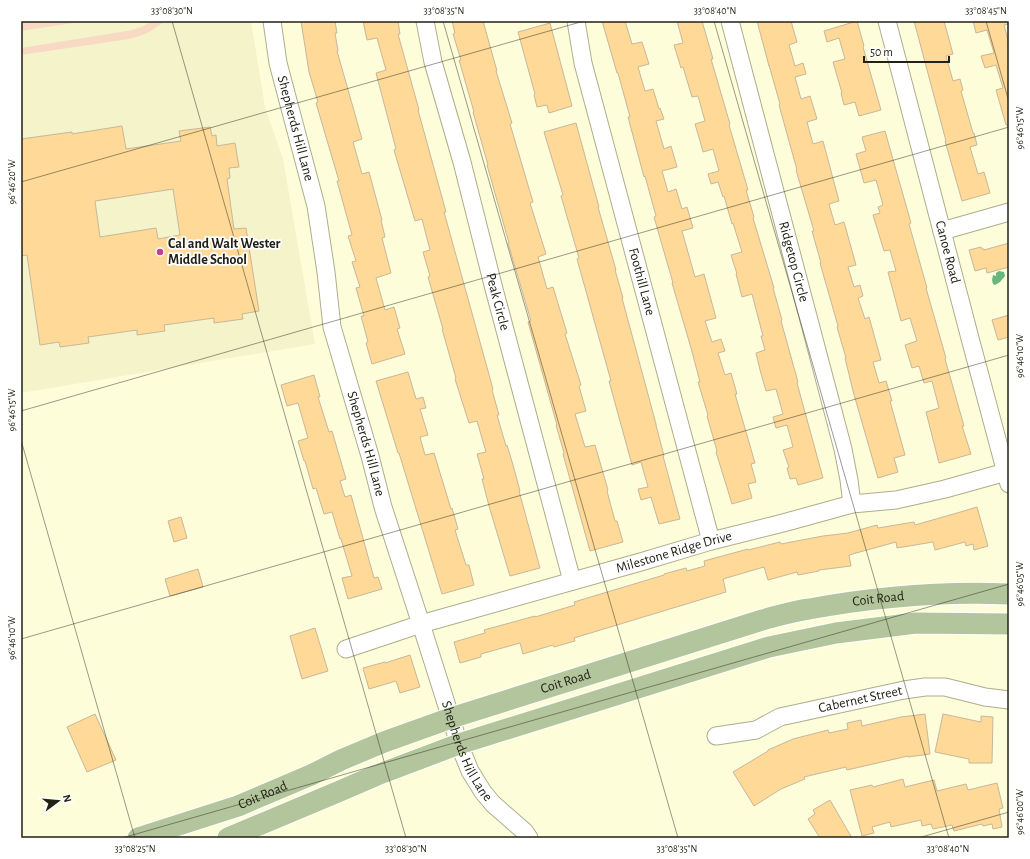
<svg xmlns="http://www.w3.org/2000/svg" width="1030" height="859" font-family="'Alegreya Sans',sans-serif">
<rect width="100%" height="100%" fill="#fefdda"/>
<path fill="#f5f3c9" d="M21 21H251L265 107 283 159 315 344 21 393Z"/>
<path fill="#f7d9c4" d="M21 21H86L21 31Z
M152 21H164C154 31 142 36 129 39L21 55V48L127 31C136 29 144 27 152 21Z"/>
<path fill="#67b880" d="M999 271 1004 272 1005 276 1000 282 995 285 993 284 992 280 993 275 996 276V273Z"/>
<path fill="#fed998" stroke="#c8b79a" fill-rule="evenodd" d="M301 21H335L337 33H335L338 51H337L362 139 353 142 362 174 369 172 382 220H381L385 237 382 238 391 273 376 278 385 310 394 307 400 328 397 329 405 354 372 364 366 343 368 342 361 316H364L356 288 360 287 352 262 356 261 348 236 352 235 337 181H339L316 103 318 102 309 72Z
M363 21H398L400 34H398L419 110H418L446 212H444L493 389 492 390 499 415H497L506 446 507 445 513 465 520 491H519L540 568 510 576 489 506 482 479H484L477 454 486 452 477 421 469 423 461 398 455 379 456 378 442 329H443L428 277 430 276 423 252 430 250 422 219 415 221 394 150 396 149 376 73 386 70 377 38 367 40Z
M452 21H483L497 71H496L512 123 510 124 533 202 530 203 546 254 538 257 547 289 553 287 567 333 565 334 581 385 579 386 586 411 575 414 585 447 595 445 608 490 607 491 615 521H617L623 542 590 551 563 454 564 453 556 425H557L528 322 531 321 508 243H509L487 165H488L473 112H474L459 60H461L453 34 455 33Z
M602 21H625L632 44 642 42 649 64 638 67 645 91 653 89 659 109 660 108 664 119 656 121 664 149 671 146 677 167 662 171 668 192 676 189 682 209 687 207 693 228 682 231 695 277 704 274 716 318 705 321 712 342 721 339 725 351 718 353 725 375 731 373 737 394H735L755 463 751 464 756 482 748 484 752 498 732 504 716 452 717 451 707 416 708 415 698 382H700L691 348 672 283H673L654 217 656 216 645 176 644 177 628 117H630L618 73H617Z
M677 21H702L713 59H711L730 124 729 125 748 190H746L754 217 753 218 774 288H773L782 320 781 321 798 382 797 383 823 478 798 485 796 478 790 479 787 468 789 467 783 450 793 447 787 425 776 428 773 417 783 414 776 389 766 391 760 370 756 353 765 350 761 336H763L752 294 742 297 736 274H737L731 255 742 252 733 223 732 224 724 196 723 197 718 182 711 184 708 174 719 171 713 149 703 152 700 141 695 124 705 121 698 96 692 97 683 67 681 68 674 45 683 43Z
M757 21H791L797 42 789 45 795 66 803 63 806 74 795 77 801 99 810 96 817 119 807 122 813 144 823 141 839 201 829 204 835 225 844 222 856 265 848 267 854 287 860 285 863 296 858 298 865 319 869 317 881 360 873 362 879 383 886 381 892 401H890L905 455 894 458 898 472 878 478 853 391 845 358H846L837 327 838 326 820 263H821L812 231H814L796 170H797L779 105 780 104 769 65V66Z
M857 21 864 46 863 47 881 110 859 116 855 102 844 105 841 93H842L833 62 845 59 839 38 827 42 824 31Z
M914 21H944L953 54 946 56 953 81 960 79 963 90 961 91 973 133H974L977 145 970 147 978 174 984 172 990 193 962 201 945 141H946Z
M973 21H1009V24L1004 25 1009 44V125H1006L996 90 1003 88 996 65 985 68 981 56 994 53 987 30 976 33Z
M550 23 572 106 549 113 547 105 537 107 534 95 535 94 518 32Z
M576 123 599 207H598L616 270H615L623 298H622L656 424V425L664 456H663L680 519 659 524 651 497 641 500 638 489 648 487 641 462 632 465 609 381H611L577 259 579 258 561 196 563 195 544 132Z
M122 126 126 149 181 141 179 131 210 127 212 136 216 135 217 146 235 143 239 167 229 168 230 178 227 179 234 229 246 228 259 311 242 314 243 319 214 323V318L164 325 165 331 137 335V330L88 337 89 343 60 347 59 342 40 345 27 255 21 256V139L72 132V134ZM173 189 180 235 158 239 156 228 100 237 95 201Z
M885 131 911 223 909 224 927 288H926L946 358 945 359 964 426H962L971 454 939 463 926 412 939 408 932 381 924 383 919 366 912 368 905 345 917 341 910 318 901 321 888 272 896 271 890 250 884 251 873 215 880 213 878 207 883 205 876 180 864 183 856 154 866 151 862 137Z
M1009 243V267L987 273 986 268 975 271 969 250 981 247 982 249H984V250Z
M1009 315V337L998 340 992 320Z
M408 372 416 399 423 397 426 408 420 409 428 435 420 437 425 455 434 453 451 509 452 508 458 529 455 530 466 565H469L474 585 442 594 399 453H398L376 381Z
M314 375 320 397H318L329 432 332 431 346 479 340 481 345 497 351 495 374 578 378 577 382 589 348 599 342 578 352 576 341 539H340L332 512 324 514 316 488 313 489 305 461H304L298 441 308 438 298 403 287 406 281 385Z
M977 507 988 546 974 550 973 544 966 546 965 542 935 550 933 542 897 548 896 542 849 555 851 566 819 570V571L798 575 797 572 768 580 764 567 723 579 726 592 574 638 575 641 554 647 553 645 523 654 520 643 481 654V657L460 663 454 642 485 633 484 630 535 616V617L575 605 574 602 664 575V574L686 568 687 571 705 566 704 561 748 549V550L780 542 781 544 823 536 848 533 877 525 878 528 914 522 915 525 957 513Z
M181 517 187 538 174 542 168 521Z
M198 569 203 587 170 596 165 579Z
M315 628 328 671 302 679 290 636Z
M410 655 420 687 400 693 396 681 369 689 363 668 385 662V663Z
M95 714 116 760 87 772 67 727Z
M925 714 930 754 908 757V756L847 770 846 767 804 777 805 779 781 789 754 806 733 772 768 751V750L793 739 828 730 829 733 848 729 847 723 861 720 862 726 901 717Z
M943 714 981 722V716L993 717 992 763H969V759L935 752Z
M903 779 905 787 934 780 937 791 966 784 968 790 997 783 1003 808 999 809 1002 827 993 829 992 824 983 826 982 824 954 831 952 825 933 829 931 824 922 826 921 820 891 827 890 822 872 827 874 833 862 836 850 790 872 785 873 787Z
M830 800 852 838H820L808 819 815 814 813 810Z"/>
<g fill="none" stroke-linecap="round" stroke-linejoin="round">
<defs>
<g id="minor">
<path id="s1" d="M272 21 278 63 316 206 326 272 332 327 370 456 383 507 421 624 459 744 470 771 483 792 493 804 525 832 529 838"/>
<path id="s2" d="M425 21 433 62 462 162 494 289 572 581"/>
<path id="s3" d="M576 21 583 63 711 541"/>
<path id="s4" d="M730 21 843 449 849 480 852 504"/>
<path id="s5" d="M887 21 971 342 1009 484"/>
<path d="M942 231 1009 212"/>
<path id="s6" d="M346 649 421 624 644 561 711 541 783 523 852 504 896 500 945 489 1006 472"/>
<path id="s7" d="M716 736 756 730 780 717 904 690 925 687H945L985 697 1009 700"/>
</g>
<g id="major">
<path id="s8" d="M138 838 238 806 311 775 341 760 384 742 451 718 762 620C778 616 793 611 809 609 875 597 942 591 1009 594"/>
<path d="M228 838 340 791 377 775 459 744 769 647 836 633 916 623 1009 624"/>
</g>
</defs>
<use href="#minor" stroke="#aead8c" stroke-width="19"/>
<use href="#major" stroke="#fff" stroke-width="23"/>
<use href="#minor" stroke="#fff" stroke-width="17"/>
<use href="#major" stroke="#b3c59c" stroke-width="21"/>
</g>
<path fill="none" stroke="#222115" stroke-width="1" stroke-opacity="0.45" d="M172 21 406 838M443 21 678 838M714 21 949 838M986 21 1009 102M21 182 584 21M21 411 1009 127M21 440 135 838M21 639 1009 355M122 838 1009 584M918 838 1009 812"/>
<circle fill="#c0418d" stroke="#fff" stroke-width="1.5" cx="160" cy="252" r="4"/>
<g text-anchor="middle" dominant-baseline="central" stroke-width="3.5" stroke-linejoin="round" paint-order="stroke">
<g font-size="14" fill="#222115" stroke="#fff">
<text stroke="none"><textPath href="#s1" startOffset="110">Shepherds Hill Lane</textPath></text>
<text stroke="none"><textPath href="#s5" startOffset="239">Canoe Road</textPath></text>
<text stroke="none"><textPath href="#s4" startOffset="249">Ridgetop Circle</textPath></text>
<text stroke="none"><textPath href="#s3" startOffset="269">Foothill Lane</textPath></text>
<text stroke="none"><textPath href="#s2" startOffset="290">Peak Circle</textPath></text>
<text stroke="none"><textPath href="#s1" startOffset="434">Shepherds Hill Lane</textPath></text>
<text stroke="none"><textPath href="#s6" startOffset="342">Milestone Ridge Drive</textPath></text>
<text stroke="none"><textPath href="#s8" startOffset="780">Coit Road</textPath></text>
<text stroke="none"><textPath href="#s8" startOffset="456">Coit Road</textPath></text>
<text stroke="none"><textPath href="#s7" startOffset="150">Cabernet Street</textPath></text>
<text stroke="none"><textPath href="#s1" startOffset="758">Shepherds Hill Lane</textPath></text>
<text stroke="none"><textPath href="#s8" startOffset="132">Coit Road</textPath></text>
</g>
<g font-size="14" font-weight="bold" fill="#222115" stroke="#fff" text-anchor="start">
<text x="168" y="244">Cal and Walt Wester<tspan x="168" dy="16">Middle School</tspan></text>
</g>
</g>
<rect width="1030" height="859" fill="none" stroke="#ffffff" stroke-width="44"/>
<g transform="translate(58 801) rotate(74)" stroke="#ffffff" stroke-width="3" paint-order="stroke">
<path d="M0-3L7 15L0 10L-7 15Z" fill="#222115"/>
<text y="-6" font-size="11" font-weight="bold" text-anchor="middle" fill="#222115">N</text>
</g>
<path d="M864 56v6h85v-6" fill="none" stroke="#222115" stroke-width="2"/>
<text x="870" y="56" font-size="12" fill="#222115" stroke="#ffffff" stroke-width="3" paint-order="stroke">50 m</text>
<rect x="22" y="22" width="986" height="815" fill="none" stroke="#222115" stroke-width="1.5"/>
<g font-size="10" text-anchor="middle" fill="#222115">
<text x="172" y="14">33°08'30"N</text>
<text x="444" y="14">33°08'35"N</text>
<text x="715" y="14">33°08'40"N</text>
<text x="986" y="14">33°08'45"N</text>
<text transform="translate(1019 128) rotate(-90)" y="4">96°46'15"W</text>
<text transform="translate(11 182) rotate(-90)" y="4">96°46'20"W</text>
<text transform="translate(1019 356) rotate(-90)" y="4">96°46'10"W</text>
<text transform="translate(11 410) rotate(-90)" y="4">96°46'15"W</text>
<text transform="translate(1019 584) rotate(-90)" y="4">96°46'05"W</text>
<text transform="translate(11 638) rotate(-90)" y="4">96°46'10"W</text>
<text transform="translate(1019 812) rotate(-90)" y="4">96°46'00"W</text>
<text x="135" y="852">33°08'25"N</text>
<text x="406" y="852">33°08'30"N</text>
<text x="677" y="852">33°08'35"N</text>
<text x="948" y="852">33°08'40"N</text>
</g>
</svg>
